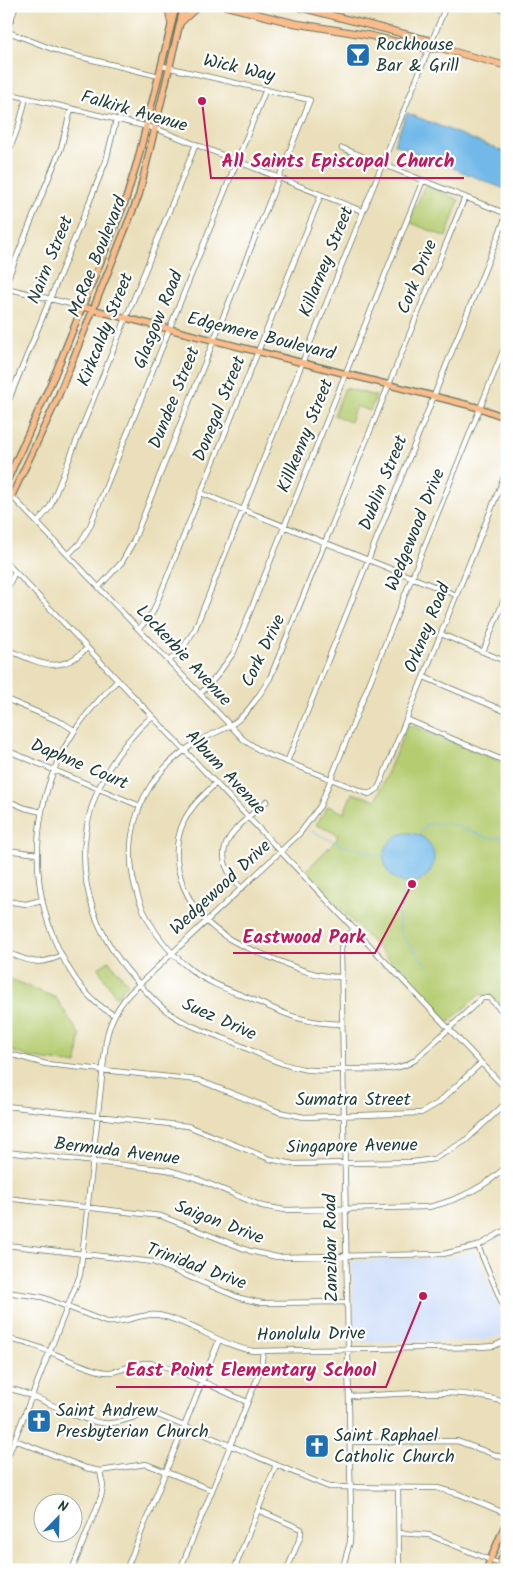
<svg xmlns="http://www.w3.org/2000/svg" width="513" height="1576" font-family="Kalam,sans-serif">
<rect width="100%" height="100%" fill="#fff"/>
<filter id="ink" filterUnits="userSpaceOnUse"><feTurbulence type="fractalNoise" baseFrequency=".02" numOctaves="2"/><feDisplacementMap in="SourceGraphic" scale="10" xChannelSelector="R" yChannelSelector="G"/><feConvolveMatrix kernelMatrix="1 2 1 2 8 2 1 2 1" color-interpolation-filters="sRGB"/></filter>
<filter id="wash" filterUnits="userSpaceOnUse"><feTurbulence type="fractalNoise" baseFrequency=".0096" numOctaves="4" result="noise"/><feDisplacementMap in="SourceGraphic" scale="20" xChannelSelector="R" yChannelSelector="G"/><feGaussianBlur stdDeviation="1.12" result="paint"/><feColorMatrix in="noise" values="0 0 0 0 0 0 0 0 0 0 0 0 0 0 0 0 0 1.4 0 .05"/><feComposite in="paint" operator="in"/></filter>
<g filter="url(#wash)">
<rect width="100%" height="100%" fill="#eadfba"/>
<path fill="#cadcf9" d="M475 1251 507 1328 506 1334 481 1341 354 1342 352 1261 445 1258Z"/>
<path fill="#b5cc71" stroke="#6a8452" d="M425 185 459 200 446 237 409 222Z
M345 388 376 396 370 411 356 406 350 422 334 415Z
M408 724 507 764V1010L491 995 480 994 449 1022 305 872 337 839V834L316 825 328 806 344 813 352 793 376 800Z
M109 961 128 984 116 997 98 968Z
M6 977 56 998 80 1035 77 1064 32 1058 6 1049Z"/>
<path fill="#72b9e9" stroke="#487b8e" d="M407 113 507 153V190L394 144Z
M384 858a25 25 0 1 1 50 0a25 25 0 1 1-50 0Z"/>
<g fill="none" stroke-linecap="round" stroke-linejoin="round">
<path stroke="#72b9e9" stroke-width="1" d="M311 831 344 846 384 856
M418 836 426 824 448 823 489 838 507 837
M404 883 399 913 400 933 429 968"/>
</g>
</g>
<g filter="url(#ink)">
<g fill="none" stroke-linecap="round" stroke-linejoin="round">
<defs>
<path id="minor" d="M490 6 507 10
M327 14 330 6
M6 31 60 52 159 76
M6 33 16 6
M6 93 157 129 362 211
M342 148 507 214
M6 159 19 125 26 98
M6 283 61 148 71 109
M6 288 83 307
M6 407 106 161 116 120
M6 490 244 740 264 753 369 794 378 789 507 470
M201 493 456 595
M38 522 50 507 196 144
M68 555 80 543 90 526 266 89
M6 562 507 1090
M99 587 122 562 133 542 310 100 162 66
M6 591 15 572
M139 629 153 612 321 195
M441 634 507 662
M6 649C38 662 59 677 87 648
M483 652 507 592
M169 661 183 648 195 629 446 6
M424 677 507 712
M200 694 216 677 234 652 423 180
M6 699 63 723 74 730
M152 716C71 789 60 894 133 977 144 989 155 1003 168 1012 187 1026 211 1033 233 1042 255 1052 279 1065 303 1069 318 1072 334 1070 349 1069 370 1069 396 1073 415 1060L482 998H489L507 1016
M406 719 507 762
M6 750 140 806
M287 762 507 214
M216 783C204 795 191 806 184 821 164 864 189 915 228 938 240 946 256 951 269 957 294 967 314 977 341 977
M6 800 25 808 42 812
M6 850 38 854
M241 888C203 849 236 828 267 801
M6 901 26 904 42 900
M6 952C29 961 38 967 62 955
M114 1015C88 1001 72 977 59 950 26 881 32 796 74 732 86 713 102 696 118 680
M342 1024C305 1023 289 1016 256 1001 235 992 212 985 194 972 135 929 110 849 151 785 164 766 181 751 201 740 213 733 227 729 238 720 251 709 261 693 270 678L465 197
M6 1053 46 1064 198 1080 279 1112 304 1117 421 1113 438 1103 481 1063
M6 1106 188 1126 270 1159 293 1164 412 1162 434 1159 465 1141 507 1102
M6 1152 168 1170 195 1178 262 1206 285 1210 429 1207C459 1200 484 1188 507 1166
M6 1198 161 1216 250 1251 277 1257 443 1254 478 1246 507 1229
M6 1245 153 1262 240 1298 262 1303 347 1302
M478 1246 507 1315
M6 1292 42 1297 106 1322C126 1324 143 1311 163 1316 194 1324 221 1345 253 1351L480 1347 494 1346 507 1340
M6 1339C40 1343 68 1363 100 1371 117 1376 131 1362 148 1363 168 1363 226 1393 247 1402
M6 1388C39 1394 71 1419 102 1423 122 1426 137 1411 158 1415L329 1487 437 1488 459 1494 507 1514
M349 1396C399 1395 459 1386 507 1403
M15 1440 86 1468 100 1471 146 1464 212 1490
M349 1442 457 1441 507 1459
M6 1461 80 1275 106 1041C109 1023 117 1007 130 993L300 833 320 806 507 341
M398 1488 399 1570
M258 1510 301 1529V1535L287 1570
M399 1533 429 1535 500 1564
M72 1570 101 1497 103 1486 100 1471
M126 1570 219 1340
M180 1570 261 1369 263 1351
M234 1570 276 1465
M342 1570 350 1542 351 1519 341 948 344 939 355 929"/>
<path id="major" d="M83 307 480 408 507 418
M6 483 55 374 125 202 138 159 176 6
M6 508 55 404 139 195 184 6
M6 1570H7
M486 1570 507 1520
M497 1570 507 1546"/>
<path id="highway" d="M168 6 171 23
M226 6 293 23 367 35 428 49 440 48
M295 6 432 41 440 48 507 66
M181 22 198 6"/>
</defs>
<use href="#minor" stroke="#667663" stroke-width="6"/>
<use href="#major" stroke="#667663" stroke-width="8"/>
<use href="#highway" stroke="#667663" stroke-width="8"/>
<use href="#minor" stroke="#fff" stroke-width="4.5"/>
<use href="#major" stroke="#f9bc8a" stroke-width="5.5"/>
<use href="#highway" stroke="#f9bc8a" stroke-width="6"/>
</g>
</g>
<defs>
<symbol id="bar-square" viewBox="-11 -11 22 22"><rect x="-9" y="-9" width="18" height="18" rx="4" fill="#1f6fb2" stroke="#fff"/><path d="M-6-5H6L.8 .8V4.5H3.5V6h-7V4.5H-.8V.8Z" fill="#fff"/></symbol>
<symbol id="church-square" viewBox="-11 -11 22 22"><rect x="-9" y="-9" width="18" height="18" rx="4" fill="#1f6fb2" stroke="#fff"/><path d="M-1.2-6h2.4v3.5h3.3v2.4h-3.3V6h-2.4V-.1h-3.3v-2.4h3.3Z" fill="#fff"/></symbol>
</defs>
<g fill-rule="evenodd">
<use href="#bar-square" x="344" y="41" width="28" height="28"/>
<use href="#church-square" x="25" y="1407" width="28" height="28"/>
<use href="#church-square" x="303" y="1432" width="28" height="28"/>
</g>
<g text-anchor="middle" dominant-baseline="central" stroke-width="4.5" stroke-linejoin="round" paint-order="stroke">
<g font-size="18" fill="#1f3d34" stroke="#fff" text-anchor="start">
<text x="376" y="45">Rockhouse<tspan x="376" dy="21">Bar &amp; Grill</tspan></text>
<text x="56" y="1411">Saint Andrew<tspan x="56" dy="21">Presbyterian Church</tspan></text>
<text x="334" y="1436">Saint Raphael<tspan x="334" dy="21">Catholic Church</tspan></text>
</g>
<g font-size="18" fill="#1f3d34" stroke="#fff">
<text transform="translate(239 69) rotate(13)">Wick Way</text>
<text transform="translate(134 112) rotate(16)">Falkirk Avenue</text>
<text transform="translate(98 257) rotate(-68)">McRae Boulevard</text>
<text transform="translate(51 260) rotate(-68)">Nairn Street</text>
<text transform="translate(327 262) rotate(-68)">Killarney Street</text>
<text transform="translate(418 277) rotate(-68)">Cork Drive</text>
<text transform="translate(159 320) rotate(-68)">Glasgow Road</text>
<text transform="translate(106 330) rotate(-68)">Kirkcaldy Street</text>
<text transform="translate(261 337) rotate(14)">Edgemere Boulevard</text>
<text transform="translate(175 398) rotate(-68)">Dundee Street</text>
<text transform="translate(220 409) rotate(-68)">Donegal Street</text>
<text transform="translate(306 436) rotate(-68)">Killkenny Street</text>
<text transform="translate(384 483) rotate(-68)">Dublin Street</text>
<text transform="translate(416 530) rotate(-68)">Wedgewood Drive</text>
<text transform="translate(428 628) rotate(-68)">Orkney Road</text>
<text transform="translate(264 651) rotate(-64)">Cork Drive</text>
<text transform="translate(183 656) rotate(47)">Lockerbie Avenue</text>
<text transform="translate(79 765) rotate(23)">Daphne Court</text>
<text transform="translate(225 773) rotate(47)">Album Avenue</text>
<text transform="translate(221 888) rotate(-43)">Wedgewood Drive</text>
<text transform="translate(219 1020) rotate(24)">Suez Drive</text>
<text x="353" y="1100">Sumatra Street</text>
<text transform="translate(352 1147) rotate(-1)">Singapore Avenue</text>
<text transform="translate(117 1152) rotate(7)">Bermuda Avenue</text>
<text transform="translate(219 1223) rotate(21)">Saigon Drive</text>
<text transform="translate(332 1248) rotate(-91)">Zanzibar Road</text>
<text transform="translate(196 1267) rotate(20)">Trinidad Drive</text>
<text transform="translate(311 1335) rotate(-1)">Honolulu Drive</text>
</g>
</g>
<path fill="none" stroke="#c2185b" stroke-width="2" d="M202 101L211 178H464M412 884L375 953H233M423 1296L386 1387H116"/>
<g fill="#c2185b" stroke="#fff" stroke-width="2">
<circle cx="202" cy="101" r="5"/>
<circle cx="412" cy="884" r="5"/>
<circle cx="423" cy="1296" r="5"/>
</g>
<g font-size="19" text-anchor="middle" font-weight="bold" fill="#c2185b" stroke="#fff" stroke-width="4.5" stroke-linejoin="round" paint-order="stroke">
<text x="338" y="167">All Saints Episcopal Church</text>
<text x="304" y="943">Eastwood Park</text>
<text x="251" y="1376">East Point Elementary School</text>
</g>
<rect width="513" height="1576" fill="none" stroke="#fff" stroke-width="25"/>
<g transform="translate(58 1518) rotate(23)"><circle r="24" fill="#ffffff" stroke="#a5b1ae"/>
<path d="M0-4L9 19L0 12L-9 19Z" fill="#1f6fb2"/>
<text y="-8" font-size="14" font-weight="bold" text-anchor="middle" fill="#1f3d34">N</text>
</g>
</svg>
